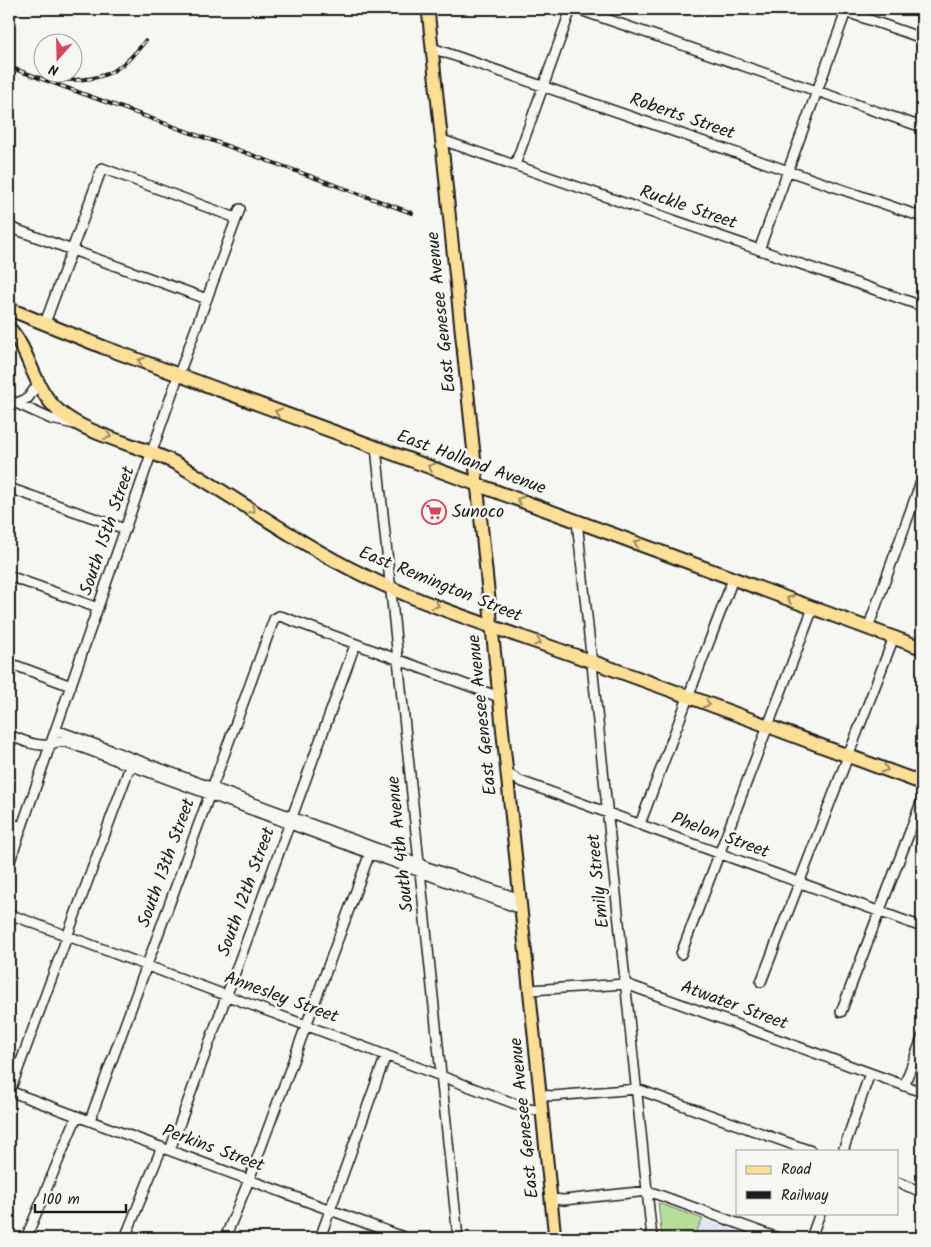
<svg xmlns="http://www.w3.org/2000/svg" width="931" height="1247" font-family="Kalam,sans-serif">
<rect width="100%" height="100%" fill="#f6f6f2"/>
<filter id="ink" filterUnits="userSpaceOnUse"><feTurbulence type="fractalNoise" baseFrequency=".02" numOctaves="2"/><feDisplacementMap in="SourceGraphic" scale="10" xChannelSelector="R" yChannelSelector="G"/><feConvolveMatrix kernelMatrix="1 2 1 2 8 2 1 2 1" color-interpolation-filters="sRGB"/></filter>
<g filter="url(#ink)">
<path fill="#e1e4f0" d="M658 1203 747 1235 756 1238H662Z"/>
<path fill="#b6de9a" stroke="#697d5b" d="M658 1203 703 1219 692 1238H662Z"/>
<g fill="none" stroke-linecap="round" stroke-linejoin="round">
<defs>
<path id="minor" d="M577 9 922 127
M838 9 922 38
M432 48 922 217
M442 140 922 306
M515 165 571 9
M9 227 207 299
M759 250 847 9
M45 323 102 168 236 218
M9 400 51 419 74 424
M17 403 28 398 38 384
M376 447 458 1238
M9 488 125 529
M577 521 652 1238
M9 576 98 608
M868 628 922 479
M9 663 71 686
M56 730 427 867 520 899
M9 735C19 739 33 746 44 745 54 745 55 740 67 742L521 909
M507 773 520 781 922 927
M9 823 22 827
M640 824 733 579
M9 864 176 382 240 209
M9 914 529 1109 542 1111
M681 954 813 608
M761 982 894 637
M530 990 626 984 922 1092
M841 1012 922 800
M904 1086 922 1038
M9 1091 406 1238
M10 1091 132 761
M540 1095 553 1096 637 1089 811 1151
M90 1120 274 619 279 616 283 617 499 697
M170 1150 355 645
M843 1151 870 1073
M897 1182 922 1192
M551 1199 564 1200 648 1191 778 1238
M26 1238 77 1116
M125 1238 162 1147
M225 1238 249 1180 371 850
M320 1238 386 1055
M811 1238 820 1213"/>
<path id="major" d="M428 9 555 1238"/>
<path id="highway" d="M9 309 103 347 922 648
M9 328C31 352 33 390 60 412 90 437 143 445 179 465 241 501 299 544 363 575 436 611 517 634 593 662 703 701 812 743 922 783"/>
</defs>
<use href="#minor" stroke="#1c1c1c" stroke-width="12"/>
<use href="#major" stroke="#1c1c1c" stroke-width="15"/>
<use href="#highway" stroke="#1c1c1c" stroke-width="16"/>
<use href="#minor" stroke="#f6f6f2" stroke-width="9"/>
<use href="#major" stroke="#fbdf96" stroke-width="11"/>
<use href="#highway" stroke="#fbdf96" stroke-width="12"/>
<defs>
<path id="rail" d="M9 67 412 213
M54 79C95 83 119 76 145 41"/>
</defs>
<use href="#rail" stroke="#1c1c1c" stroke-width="4"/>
<use href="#rail" stroke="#f6f6f2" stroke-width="2" stroke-dasharray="5.5" stroke-linecap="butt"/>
</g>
<defs><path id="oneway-chevron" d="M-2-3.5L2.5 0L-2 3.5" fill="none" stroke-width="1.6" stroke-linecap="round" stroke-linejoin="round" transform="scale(1.25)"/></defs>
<g stroke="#97875f">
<use href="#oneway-chevron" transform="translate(141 361) rotate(-160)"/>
<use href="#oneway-chevron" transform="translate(278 412) rotate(-160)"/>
<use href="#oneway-chevron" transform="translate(108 436) rotate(20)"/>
<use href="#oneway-chevron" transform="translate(431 467) rotate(-159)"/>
<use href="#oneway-chevron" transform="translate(520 500) rotate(-160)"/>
<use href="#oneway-chevron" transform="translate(252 510) rotate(32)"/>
<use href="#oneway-chevron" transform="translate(637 543) rotate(-160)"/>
<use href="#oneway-chevron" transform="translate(790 599) rotate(-160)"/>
<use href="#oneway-chevron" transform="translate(436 605) rotate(21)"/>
<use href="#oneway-chevron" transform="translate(538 642) rotate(19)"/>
<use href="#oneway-chevron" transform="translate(707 704) rotate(20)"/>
<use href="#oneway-chevron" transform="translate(885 769) rotate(20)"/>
</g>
</g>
<defs>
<symbol id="supermarket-ring" viewBox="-11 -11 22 22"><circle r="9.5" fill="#f6f6f2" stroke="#d1495b" stroke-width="1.5"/><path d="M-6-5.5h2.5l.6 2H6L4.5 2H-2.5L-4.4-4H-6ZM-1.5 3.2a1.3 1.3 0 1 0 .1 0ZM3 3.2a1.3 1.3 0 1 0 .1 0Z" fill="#d1495b"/></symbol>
</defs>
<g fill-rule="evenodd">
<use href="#supermarket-ring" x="420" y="498" width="28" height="28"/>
</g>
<g text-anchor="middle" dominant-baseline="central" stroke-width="5" stroke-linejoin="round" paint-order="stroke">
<g font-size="18" fill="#1c1c1c" stroke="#f6f6f2">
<text transform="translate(682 117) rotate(19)">Roberts Street</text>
<text transform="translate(688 208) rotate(19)">Ruckle Street</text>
<text transform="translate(442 312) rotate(-96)">East Genesee Avenue</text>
<text transform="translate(471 463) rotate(20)">East Holland Avenue</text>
<text transform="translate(108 531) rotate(-71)">South 15th Street</text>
<text transform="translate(440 585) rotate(22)">East Remington Street</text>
<text transform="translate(483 715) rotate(-96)">East Genesee Avenue</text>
<text transform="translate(720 836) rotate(20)">Phelon Street</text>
<text transform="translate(401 844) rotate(-96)">South 4th Avenue</text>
<text transform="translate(167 863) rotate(-70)">South 13th Street</text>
<text transform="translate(599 881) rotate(-96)">Emily Street</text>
<text transform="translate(247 892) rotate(-70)">South 12th Street</text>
<text transform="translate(281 998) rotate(20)">Annesley Street</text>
<text transform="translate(734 1006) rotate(20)">Atwater Street</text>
<text transform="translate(525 1118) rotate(-96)">East Genesee Avenue</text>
<text transform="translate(213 1149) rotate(20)">Perkins Street</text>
</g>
<g font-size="18" fill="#1c1c1c" stroke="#f6f6f2" text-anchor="start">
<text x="452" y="512">Sunoco</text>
</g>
</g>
<rect width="931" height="1247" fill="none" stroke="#f6f6f2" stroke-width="30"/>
<rect x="15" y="15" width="901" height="1217" fill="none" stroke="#1c1c1c" stroke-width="2" filter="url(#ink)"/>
<rect x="736" y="1150" width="162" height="65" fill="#f6f6f2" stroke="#9f9f9c"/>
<rect x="746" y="1166" width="25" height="8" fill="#fbdf96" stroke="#9f9f9c"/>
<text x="781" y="1174" font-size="15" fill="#1c1c1c">Road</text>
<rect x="746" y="1191" width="25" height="8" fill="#1c1c1c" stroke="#9f9f9c"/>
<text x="781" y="1200" font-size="15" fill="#1c1c1c">Railway</text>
<g transform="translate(58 58) rotate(200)"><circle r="24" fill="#f6f6f2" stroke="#9f9f9c"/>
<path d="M0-4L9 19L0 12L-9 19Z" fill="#d1495b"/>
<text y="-8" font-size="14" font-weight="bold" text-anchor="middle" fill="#1c1c1c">N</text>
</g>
<path d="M35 1204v8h91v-8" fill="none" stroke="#1c1c1c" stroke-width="2.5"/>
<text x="42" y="1204" font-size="15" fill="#1c1c1c" stroke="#f6f6f2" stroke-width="4" paint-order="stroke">100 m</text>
</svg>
